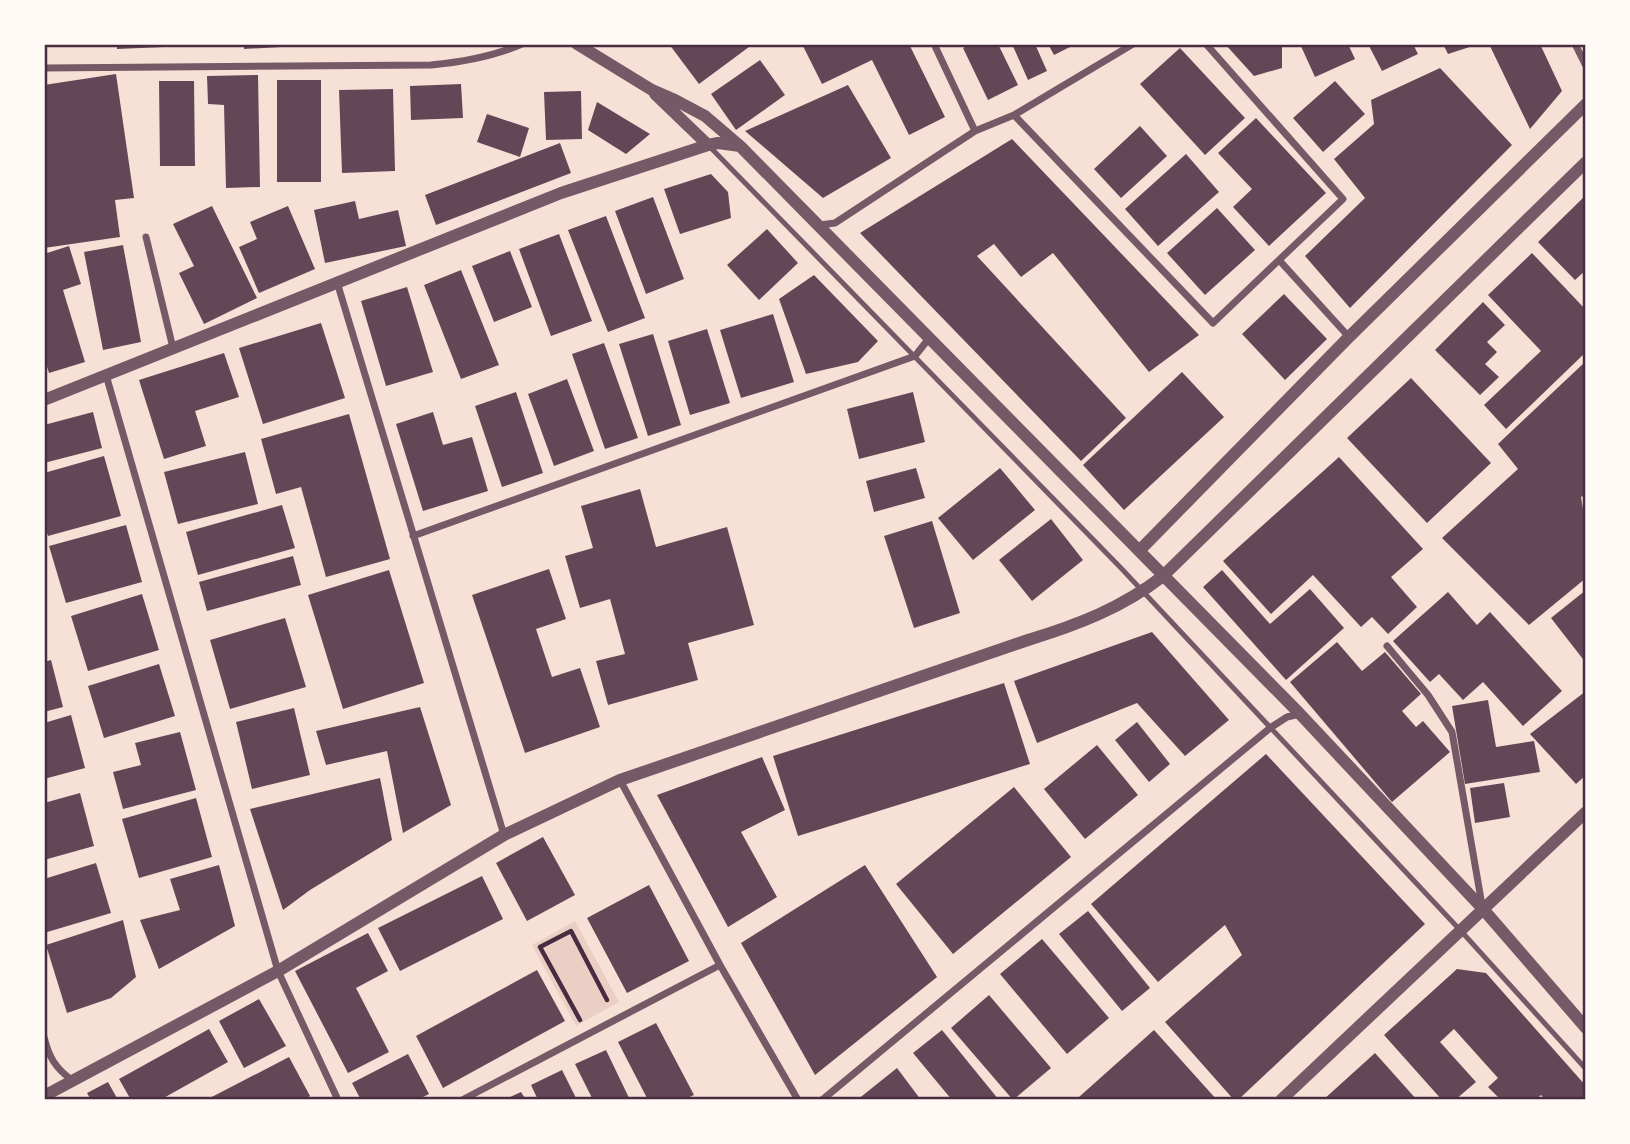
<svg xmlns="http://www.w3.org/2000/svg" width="1630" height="1144" font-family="Karla,sans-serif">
<rect width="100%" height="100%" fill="#f7e1d7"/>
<path fill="#ebcfc5" d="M575 921 619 1002 576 1026 532 945Z"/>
<path fill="#644757" d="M117 44H187V46L117 49Z
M244 44H300V46L244 49Z
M418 44H441L436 47 418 46Z
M669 44H753L699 84Z
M802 44H909L945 117 909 135 872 60 822 84Z
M971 44H998L1018 85 988 100 963 48Z
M1012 44H1035L1047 71 1028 80Z
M1048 44H1076L1054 55Z
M1225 44H1282V68L1254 76Z
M1300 44H1348L1355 59 1315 77Z
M1368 44H1413L1418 54 1382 71Z
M1443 44H1479L1448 54Z
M1489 44H1540L1562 91 1530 129Z
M1180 48 1245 118 1205 155 1140 84Z
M760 60 785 95 736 130 711 94Z
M1440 68 1512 145 1350 308 1305 256 1365 198 1334 159 1374 124 1371 100Z
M116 74 134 198 115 200 120 237 44 248V85Z
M258 75 260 187 226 188 224 105 208 104 207 76Z
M277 80H321V182H277Z
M159 81H194L195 166H160Z
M1335 81 1365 114 1323 152 1293 118Z
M461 84 463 118 411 120 410 86Z
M848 85 891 158 823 198 745 131Z
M393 89 395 171 342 173 339 90Z
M581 91 582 139 546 140 544 92Z
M597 102 650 134 626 154 588 130Z
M487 114 529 128 520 157 477 142Z
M1256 118 1326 193 1269 246 1233 207 1252 189 1218 153Z
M1140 126 1167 156 1121 198 1094 169Z
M1012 139 1199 335 1149 372 1053 253 1021 277 994 244 977 256 1126 418 1081 461 860 233Z
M560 143 571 173 436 225 425 195Z
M1186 154 1219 192 1158 246 1125 209Z
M711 174 728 192 731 218 680 234 664 189Z
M1586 195V270L1575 280 1538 242Z
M653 197 684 279 646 294 615 211Z
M355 201 359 219 398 210 406 246 325 263 314 210Z
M212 206 257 298 204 324 179 273 194 266 173 224Z
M288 206 315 269 259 293 239 247 257 239 250 222Z
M1217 208 1255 250 1205 295 1167 253Z
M606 216 645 318 608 332 568 230Z
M767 229 798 263 759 300 727 265Z
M559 234 592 321 551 336 519 249Z
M123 245 141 342 103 350 84 252Z
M69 246 81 284 63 290 85 362 49 373 44 357V254Z
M510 251 532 307 494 322 472 266Z
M1532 253 1586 310V352L1506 429 1484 405 1541 351 1488 295Z
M461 270 499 365 461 379 424 285Z
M814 275 878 341 858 362 806 374 779 299Z
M407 287 433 372 386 386 361 301Z
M1284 294 1327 339 1285 380 1242 334Z
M1483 302 1505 325 1487 342 1497 352 1485 364 1499 377 1480 395 1435 350Z
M773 314 794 382 741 398 720 330Z
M321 323 345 398 263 424 239 348Z
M707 329 730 403 690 415 668 341Z
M653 334 681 425 648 436 619 344Z
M604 343 638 438 605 449 572 354Z
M224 353 239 397 195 411 206 446 164 459 139 380Z
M1586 361V495L1581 497 1586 527V578L1529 625 1442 538 1518 469 1498 444Z
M1182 372 1224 417 1124 510 1083 465Z
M1411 378 1491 463 1427 523 1347 438Z
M567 379 594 451 554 466 528 394Z
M516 392 543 473 502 487 475 406Z
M913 392 925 442 859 459 847 409Z
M93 412 102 448 44 463V425Z
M433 412 443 445 472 437 488 491 423 511 396 424Z
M349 414 390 559 326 577 301 487 276 494 261 439Z
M245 452 258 504 178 524 164 472Z
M104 456 121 516 48 536 44 523V473Z
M1339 457 1423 549 1391 577 1417 607 1388 634 1372 617 1361 627 1313 575 1271 614 1223 561Z
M916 468 925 498 874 512 866 481Z
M1000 468 1035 510 973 560 938 518Z
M640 489 656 547 727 527 754 625 688 643 698 680 608 705 596 661 625 654 610 599 580 608 565 556 593 548 581 506Z
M282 505 295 548 198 575 186 532Z
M1051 519 1083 560 1032 601 999 560Z
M932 521 960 613 914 628 884 536Z
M126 525 142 582 66 603 49 546Z
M293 556 301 585 207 611 199 582Z
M549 569 566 619 536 629 552 677 580 668 600 727 525 753 472 595Z
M389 570 424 683 343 709 308 595Z
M1222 570 1270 624 1310 589 1344 628 1286 680 1203 587Z
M1586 590V663L1551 618Z
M1448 592 1477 625 1490 612 1562 691 1523 726 1483 682 1463 700 1439 674 1430 682 1393 641Z
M142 594 159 650 88 671 71 616Z
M285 618 306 687 230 709 210 640Z
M1152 632 1229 720 1185 756 1137 703 1037 743 1014 681Z
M1337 642 1362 671 1385 652 1421 694 1402 711 1416 727 1423 721 1450 752 1392 802 1290 682Z
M51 660 63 707 44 712V662Z
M159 664 175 716 104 738 88 686Z
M1004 683 1030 764 798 836 773 756Z
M1586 691V775L1576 784 1530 734Z
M1488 700 1496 747 1534 741 1540 772 1465 784 1452 706Z
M420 707 451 805 403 833 387 751 326 765 316 731Z
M294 708 310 775 252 789 236 722Z
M71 715 85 768 44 779V723Z
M1137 722 1170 764 1149 782 1115 740Z
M180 732 196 790 123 809 113 772 141 765 135 743Z
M1097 745 1138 795 1085 839 1044 789Z
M1266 754 1425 924 1238 1100H1234L1165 1022 1242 955 1225 925 1158 982 1091 904Z
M762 757 785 810 741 832 777 897 728 927 657 795Z
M380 778 392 840 310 890 283 910 250 809Z
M1504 783 1510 817 1475 823 1470 788Z
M1014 787 1071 857 953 954 896 884Z
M80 793 94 846 44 860V803Z
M196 798 212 857 139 878 122 819Z
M543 837 575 895 527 921 496 863Z
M96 863 111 913 44 933V879Z
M219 865 235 926 159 969 140 920 180 910 170 879Z
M865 865 937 977 815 1075 741 943Z
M482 876 503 919 400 971 378 928Z
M649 885 689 961 627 993 587 918Z
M1088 911 1150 988 1122 1011 1059 934Z
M123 920 136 977 111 998 67 1013 46 945Z
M368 933 388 971 356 988 389 1052 348 1073 295 971Z
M1042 939 1109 1018 1067 1054 1000 974Z
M1457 969 1486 973 1586 1086V1100H1546L1541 1095 1535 1100H1501L1488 1087 1498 1078 1454 1029 1440 1042 1476 1082 1455 1100H1442L1384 1035Z
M537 970 565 1021 443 1088 416 1036Z
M989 995 1051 1068 1013 1100 951 1028Z
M259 999 286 1046 244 1068 219 1021Z
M656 1023 694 1095 683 1100H648L618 1042Z
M209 1029 228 1062 160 1100H131L119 1079Z
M942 1030 999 1100H952L913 1053Z
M1154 1030 1217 1100H1081L1079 1097Z
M606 1050 630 1100H593L575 1064Z
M1375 1053 1417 1100H1323Z
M408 1054 429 1094 417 1100H361L352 1083Z
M289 1057 310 1096 303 1100H206Z
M897 1068 921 1100H857Z
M562 1070 577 1100H538L531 1085Z
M108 1082 118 1100H91L87 1093Z
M521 1092 526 1100H504Z"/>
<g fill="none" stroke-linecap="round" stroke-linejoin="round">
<path stroke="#4a2c40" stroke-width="4.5" d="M580 1020 540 947 571 931 607 1000"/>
<path stroke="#755966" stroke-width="5" d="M710 147 1120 567 1461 931 1586 1069"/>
<path stroke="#755966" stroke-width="7" d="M934 44 975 131
M1206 44 1343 199 1279 260 1349 337
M1575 44 1586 66
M44 68 431 65C463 62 492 57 522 44
M1014 115 1213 323 1279 260
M820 225 835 223 975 131 1014 115 1133 44
M146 237 173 348
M337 282 504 835
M106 375 278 971 338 1100
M413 536 915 356 930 337
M1387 646 1428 695 1452 732 1482 905
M620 780 720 965 798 1100
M44 1037C49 1057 55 1068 72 1080
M462 1100 720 965
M822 1100 1270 728 1287 717 1300 714"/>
<path stroke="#755966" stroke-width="12" d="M577 44 652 90 675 100 705 116 740 146 1300 714 1483 909 1586 1028
M655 94 708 145
M44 400 561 193 708 145 718 143 740 146
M1139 551 1349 337 1586 104
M44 1096 278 971 504 835 620 780 1028 640C1077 625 1122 608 1163 576L1586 162
M1281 1100 1586 812"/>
</g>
<rect width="1630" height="1144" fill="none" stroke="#fffaf5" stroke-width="91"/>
<rect x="46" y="46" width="1538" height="1052" fill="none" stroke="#4a2c40" stroke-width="2.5"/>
</svg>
